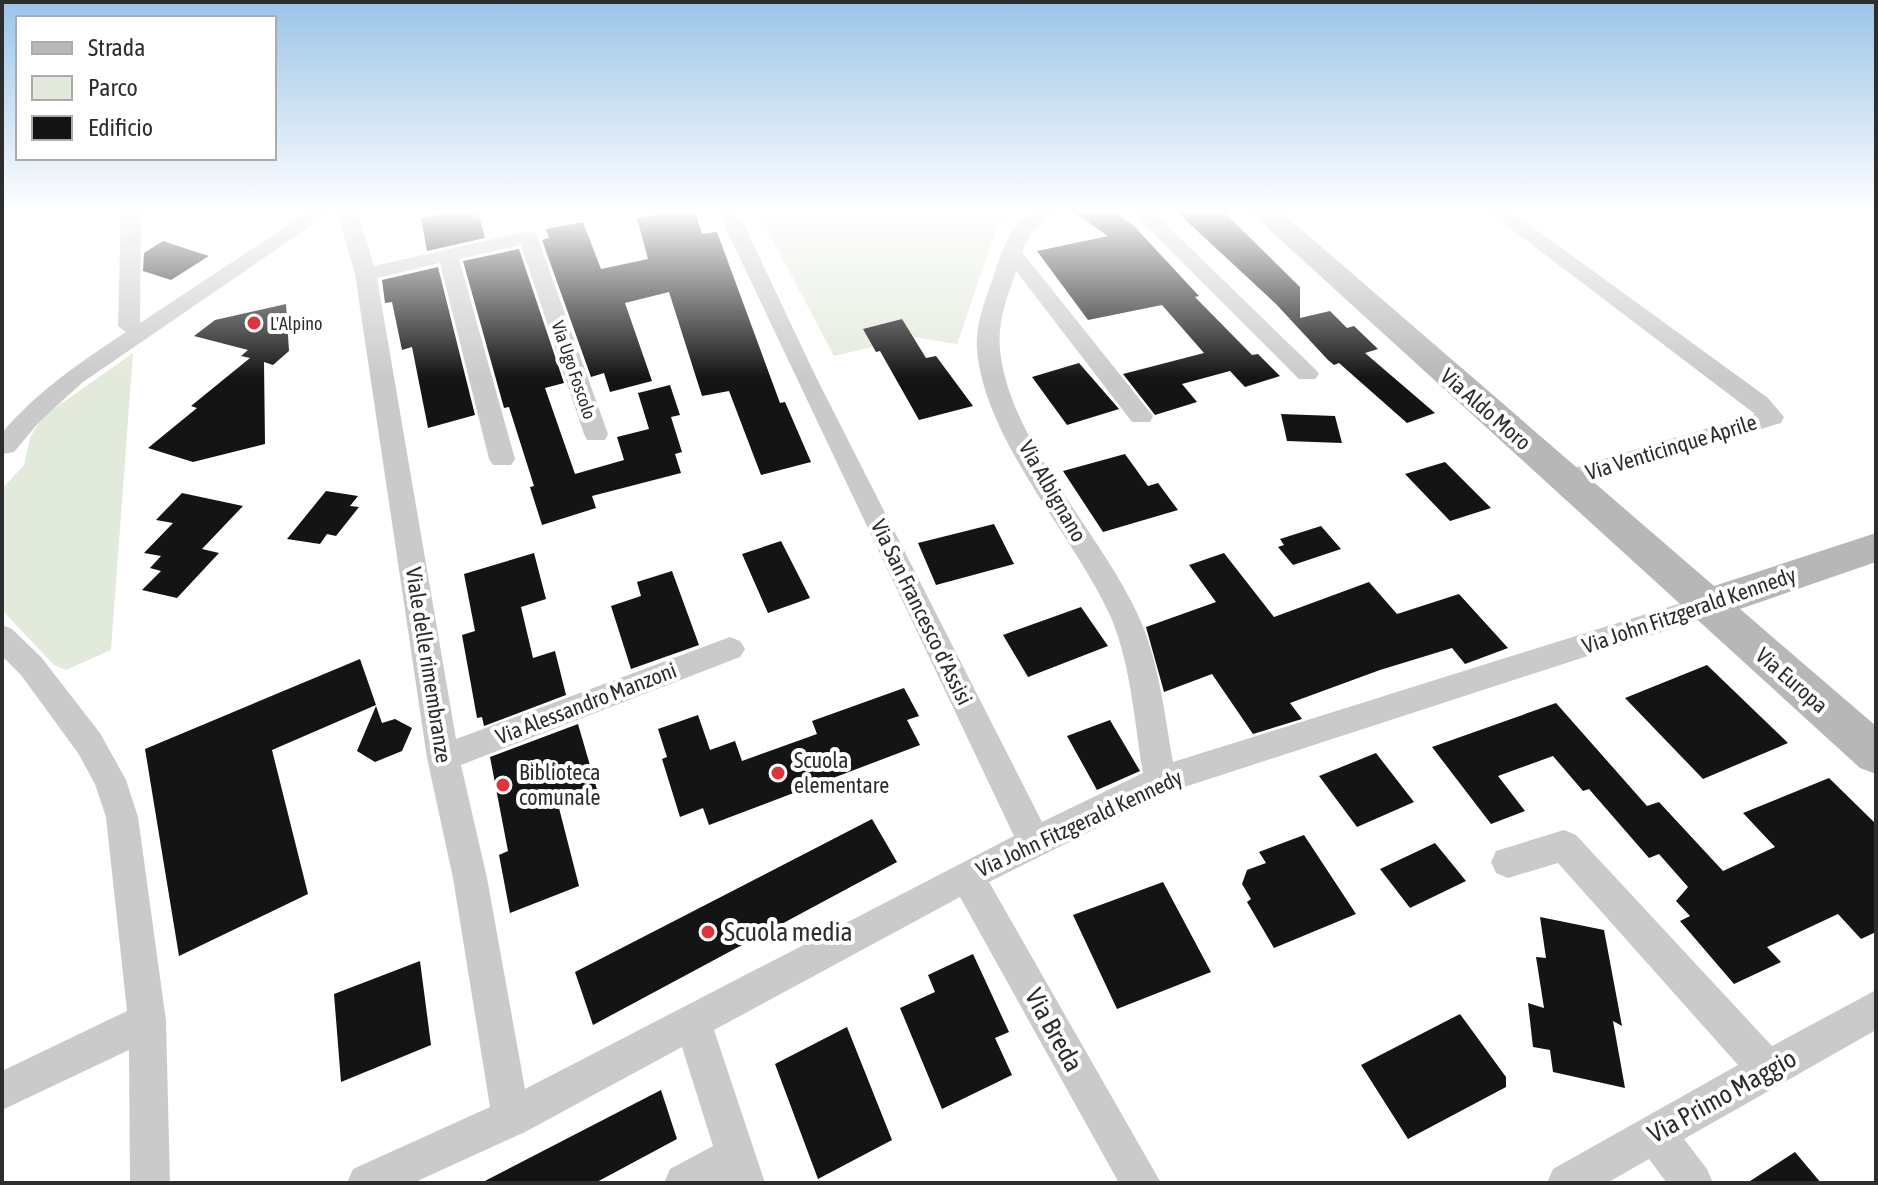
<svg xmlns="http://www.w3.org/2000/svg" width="1878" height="1185" font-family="'Asap Condensed',sans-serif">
<rect width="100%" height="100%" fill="#fff"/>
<path fill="#e2eadb" d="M758 212H999L1013 226 998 224 957 344 914 337 834 356Z
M133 353 111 650 66 670 54 665 2 610V489L24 465 30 438 41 418Z"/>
<path fill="#141414" d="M451 212H478L485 238 427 251 421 218Z
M672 212H695L702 234 717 232 780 403 785 402 811 462 761 475 729 391 702 396 669 292 625 303 652 381 610 392 604 373 591 377 542 240 549 238 546 229 583 222 601 269 648 259 637 218Z
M1073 212H1114L1133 225 1199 296 1195 297 1252 355 1258 354 1280 376 1245 387 1230 371 1182 384 1197 402 1155 415 1123 374 1204 353 1162 305 1088 320 1037 251 1108 236Z
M1177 212H1224L1300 287V318L1330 311 1347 328 1354 326 1378 349 1365 353 1435 413 1407 423 1339 363 1334 365 1328 360 1276 304Z
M163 241 184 248 209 256 171 280 143 271 144 253Z
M519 249 564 383 545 388 575 474 624 460 617 437 649 429 638 393 670 385 680 415 671 417 682 452 675 454 681 473 592 496 596 508 542 525 530 487 534 486 509 407 504 408 463 261Z
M438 267 475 415 428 428 412 347 402 350 392 302 385 303 382 280Z
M286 304 289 351 273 365 264 362 265 444 193 462 148 448 197 408 191 406 250 358 241 356 248 350 194 336 215 320Z
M902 319 926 358 936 356 973 406 919 420 880 351 876 352 863 329Z
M1079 363 1119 409 1067 425 1032 377Z
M1281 414 1335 416 1342 443 1287 441Z
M1125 454 1148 486 1158 483 1178 510 1103 532 1063 471Z
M1445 462 1491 508 1450 521 1405 474Z
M326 491 358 496 350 506 359 507 336 536 327 534 320 544 287 539Z
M182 493 243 506 202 549 219 553 177 598 142 590 161 571 150 568 161 556 144 553 173 523 156 520Z
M994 524 1014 564 936 585 918 543Z
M1321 526 1341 549 1293 565 1278 547 1284 545 1280 539Z
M781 541 810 598 768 613 742 554Z
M534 553 546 599 521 607 533 658 555 651 566 695 484 726 482 717 477 718 462 635 475 631 464 574Z
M1224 553 1274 617 1369 582 1397 614 1459 594 1508 648 1465 664 1452 648 1380 670 1290 703 1302 719 1253 734 1212 674 1164 692 1146 627 1216 602 1189 565Z
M672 571 699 645 631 669 611 606 641 596 637 582Z
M1081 607 1108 646 1028 677 1003 635Z
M360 659 376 705 272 750 308 894 179 956 145 749Z
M1707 665 1788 743 1703 779 1625 698Z
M904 688 919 716 907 720 920 745 709 825 703 808 680 817 662 759 667 757 658 729 698 715 710 750 735 741 742 761 817 734 812 721Z
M1556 703 1647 806 1659 802 1723 871 1775 847 1743 813 1829 778 1876 824V932L1861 939 1838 914 1767 947 1781 962 1734 984 1680 921 1690 916 1676 901 1688 887 1659 854 1649 858 1589 789 1583 791 1553 756 1498 776 1525 811 1491 824 1432 747Z
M376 706 382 723 395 719 412 728 402 751 375 762 357 751Z
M1110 720 1140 771 1097 790 1067 736Z
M578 724 598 793 559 808 579 886 510 913 499 855 508 851 490 757Z
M1376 753 1414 802 1357 827 1319 776Z
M872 819 897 862 593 1025 575 972Z
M1304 835 1356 914 1274 948 1247 902 1251 899 1242 884 1247 870 1266 863 1259 852Z
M1435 843 1466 881 1410 908 1380 869Z
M1163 882 1211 972 1117 1009 1073 915Z
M1540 917 1604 930 1622 1026 1613 1021 1625 1088 1553 1072 1550 1050 1533 1047 1528 1003 1544 1008 1536 957 1546 958Z
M973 954 1009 1032 995 1038 1012 1075 942 1109 900 1008 935 992 928 975Z
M420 961 431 1045 341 1082 334 994Z
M1460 1014 1506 1077V1087L1408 1139 1361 1065Z
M847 1027 892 1140 818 1179 775 1064Z
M661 1090 677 1139 595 1183H481Z
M1795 1152 1821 1183H1747Z"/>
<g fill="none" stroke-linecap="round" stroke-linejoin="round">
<path fill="#cacaca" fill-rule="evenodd" d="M121 212H141L140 323 308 212H331L83 382 39 422 14 452 2 454V433C37 391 81 362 126 332L118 326Z
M337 212H357L374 266 529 231 536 233 608 434 605 440H587L584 434 521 245 459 259 515 459 511 465H493L489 459 440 263 377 278 456 739 730 637 740 641 745 649 740 657 461 765 487 878 525 1089 1014 836 718 212H738L816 377 1042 822 1143 773C1134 720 1131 662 1109 613 1071 532 984 439 977 349 975 326 985 300 993 278 1001 253 1008 228 1032 212H1056L1031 233 1022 252 1153 416 1150 422H1132L1016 271C1008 295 997 323 1000 349 1008 439 1099 531 1137 613 1159 659 1164 712 1173 762L1707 595 1717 598 1721 606 1717 614 1169 792 989 882 1161 1183H1119L960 897 714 1030 765 1183H664L670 1169 713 1146 682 1047 525 1132 413 1183H347L353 1169 490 1107 453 878 427 758 355 274Z
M1132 212H1153L1315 369 1319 374 1315 379H1299Z
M1489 212H1512L1768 398 1784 417 1781 423 1566 488 1557 485 1553 479 1557 473 1755 414Z
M2 625 12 629 41 657 100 733 126 780 138 817 166 1021 170 1183H130L129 1050 2 1110V1071L127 1011 106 817 95 784 78 753 21 675 2 656Z
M1564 830 1576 835 1772 1046 1876 990V1030L1684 1139 1707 1169 1713 1183H1667L1649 1159 1607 1183H1547L1553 1169 1738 1065 1558 863 1508 878 1496 873 1491 862 1496 851Z"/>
<path fill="#b7b7b7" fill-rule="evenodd" d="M1250 212H1281L1714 586 1876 533V562L1740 609 1876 726V774L1860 768Z"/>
</g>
<linearGradient id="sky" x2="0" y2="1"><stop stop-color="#9bc4e8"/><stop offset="0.56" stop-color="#fff"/><stop offset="1" stop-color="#fff" stop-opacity="0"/></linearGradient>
<rect width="1878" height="378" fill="url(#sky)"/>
<g fill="#de353c" stroke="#fff" stroke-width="3">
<circle cx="254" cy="323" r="8"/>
<circle cx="778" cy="773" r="8"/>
<circle cx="503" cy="785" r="8"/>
<circle cx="708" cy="932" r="8"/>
</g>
<g text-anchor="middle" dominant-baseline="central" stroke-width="8" stroke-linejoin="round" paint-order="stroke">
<g font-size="18" fill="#2d2d2d" stroke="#fff" text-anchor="start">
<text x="270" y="323">L'Alpino</text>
</g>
<g font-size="18" fill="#2d2d2d" stroke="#fff">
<text transform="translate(574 370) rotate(71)">Via Ugo Foscolo</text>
</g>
<g font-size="22" fill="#2d2d2d" stroke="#fff">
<text transform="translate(1486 409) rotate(41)">Via Aldo Moro</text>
<text transform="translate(1671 447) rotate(-17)">Via Venticinque Aprile</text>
<text transform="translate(1053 491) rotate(60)">Via Albignano</text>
<text transform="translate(1689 610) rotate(-19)">Via John Fitzgerald Kennedy</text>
<text transform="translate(922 612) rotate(64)">Via San Francesco d'Assisi</text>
<text transform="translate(429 665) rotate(81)">Viale delle rimembranze</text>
<text transform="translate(1792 680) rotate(41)">Via Europa</text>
<text transform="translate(586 703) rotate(-21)">Via Alessandro Manzoni</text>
<text transform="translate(1079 823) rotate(-25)">Via John Fitzgerald Kennedy</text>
</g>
<g font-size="22" fill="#2d2d2d" stroke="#fff" text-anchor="start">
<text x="794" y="760">Scuola<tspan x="794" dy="25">elementare</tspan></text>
<text x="519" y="772">Biblioteca<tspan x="519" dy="25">comunale</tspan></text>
</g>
<g font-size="26" fill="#2d2d2d" stroke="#fff" text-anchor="start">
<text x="724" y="932">Scuola media</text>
</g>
<g font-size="26" fill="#2d2d2d" stroke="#fff">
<text transform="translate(1054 1030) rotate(61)">Via Breda</text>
<text transform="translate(1722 1096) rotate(-29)">Via Primo Maggio</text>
</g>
</g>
<rect width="1878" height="1185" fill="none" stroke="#2d2d2d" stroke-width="8"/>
<rect x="16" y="16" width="260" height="144" fill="#ffffff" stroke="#ababab" stroke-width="2"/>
<rect x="32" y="42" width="40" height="12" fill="#b7b7b7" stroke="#ababab" stroke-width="2"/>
<text x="88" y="56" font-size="24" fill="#2d2d2d">Strada</text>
<rect x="32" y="76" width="40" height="24" fill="#e2eadb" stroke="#ababab" stroke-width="2"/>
<text x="88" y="96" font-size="24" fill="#2d2d2d">Parco</text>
<rect x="32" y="116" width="40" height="24" fill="#141414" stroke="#ababab" stroke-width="2"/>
<text x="88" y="136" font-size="24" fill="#2d2d2d">Edificio</text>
</svg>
